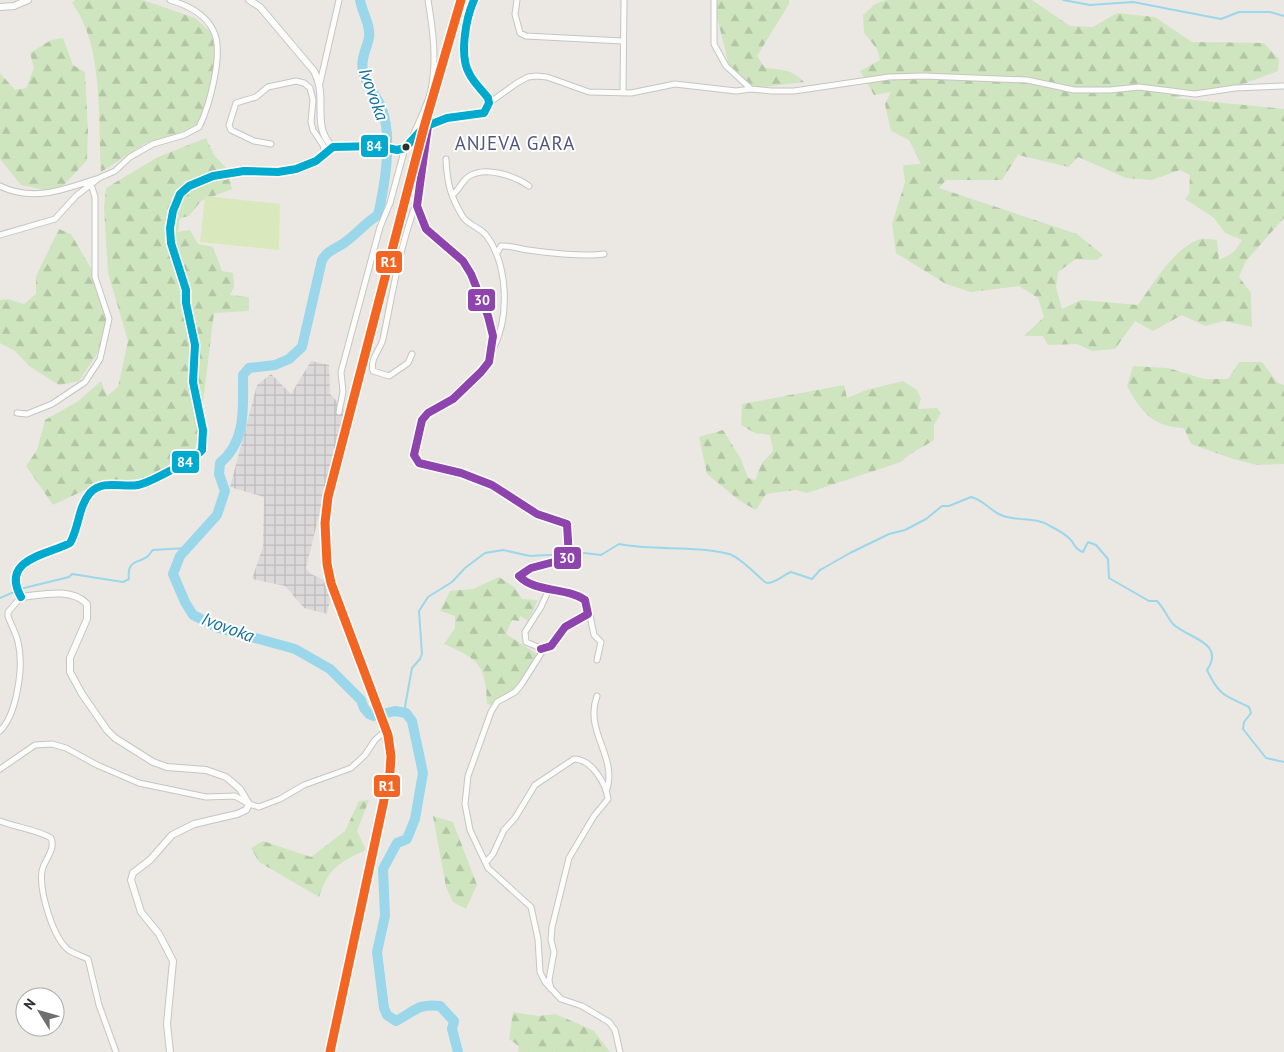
<svg xmlns="http://www.w3.org/2000/svg" width="1284" height="1052" font-family="'PT Sans',sans-serif">
<defs>
<pattern id="industrial-grid" width="8" height="8" patternUnits="userSpaceOnUse" patternTransform="scale(1.25)"><rect width="8" height="8" fill="#dcd9db"/><path d="M0 4h8M4 0v8" fill="none" stroke="#bdbbbc"/></pattern>
<pattern id="forest-firs" width="22" height="20" patternUnits="userSpaceOnUse" patternTransform="scale(1.25)"><rect width="22" height="20" fill="#cfe5bf"/><path d="M5 1l3.5 6h-7zM16 11l3.5 6h-7z" fill="#b2c5a4"/></pattern>
</defs>
<rect width="100%" height="100%" fill="#ebe8e4"/>
<path fill="url(#industrial-grid)" d="M311 361 329 365 330 394 345 410 306 568 311 574 324 580 330 600 327 614 304 608 285 586 252 579 263 546 264 497 230 487 257 385 271 374 291 394Z"/>
<path fill="url(#forest-firs)" fill-rule="evenodd" d="M75 0H143L195 18 212 33 215 54 205 125 146 143 101 172C98 120 104 45 72 3Z
M713 0H789V4L757 56 765 68C780 69 794 70 804 82L755 88 729 66Z
M886 0H1032L1070 26 1093 27 1117 13 1155 17 1192 42 1264 43 1279 59 1278 71 1246 83 1174 98 1284 109V218L1246 261 1239 277 1251 293 1252 327 1224 321 1205 326 1182 315 1153 331 1135 321 1115 349 1092 351 1077 344 1048 345 1043 336H1024L1044 317 1038 298 1019 286 971 292 946 284 896 253 892 224 905 182 903 165 921 164 909 140 891 131 885 104 891 92 874 95 860 71 880 60 877 49 864 33 863 15 875 4ZM1018 155 1069 167 1078 157 1126 178 1152 180 1180 170 1190 175 1189 194 1185 199 1214 218 1225 233 1242 240 1234 252 1219 260 1217 240C1213 240 1206 238 1201 239 1175 246 1153 284 1138 305L1081 300 1062 309 1056 287 1058 272 1076 259 1097 260 1103 255 1077 234 939 188 946 180H1002Z
M63 38 73 65 85 72 88 131 87 160 63 186 45 190 21 185 0 159V73L15 90 26 88 34 68 30 53 51 40Z
M206 138 214 155 227 169 232 189 201 201 189 216 180 218 178 232 190 230 198 244 213 247 222 271 233 273 234 287 230 295 249 297V311L214 313 199 435 193 455 147 478 110 482 87 489 53 505 26 466 37 450 45 420 77 402 101 381 107 396 118 387 128 341 108 273 104 207 106 188 158 157Z
M59 229 71 234 98 280 109 321 97 354 79 381 59 385 29 366 15 351 0 343V300L8 299 24 304 36 294V276Z
M1239 362H1262L1278 383 1284 385V464L1257 465 1233 459 1191 444 1184 428C1153 427 1141 412 1127 386L1133 366 1168 368 1204 379H1228Z
M903 381 917 390 921 399 918 409 937 408 941 413 934 425V440C922 448 911 452 901 462L807 493 796 490 766 494 756 510 740 501 707 474 699 437 723 430 741 459 748 478 755 480 762 463 773 451 770 435 755 433 741 425 742 404 844 385 847 398 866 390Z
M499 577 514 587 522 599 538 600 528 621 520 616 519 621 512 620 506 634 539 655 510 694 492 705 487 704C486 664 478 659 444 644L455 628V616L440 611 450 591 473 589Z
M369 800 357 831 366 850C339 863 329 867 319 897L259 862 251 848 263 841 311 857 345 831 359 801Z
M433 816 453 822 477 885 466 909 453 902 446 887Z
M513 1012 538 1016 555 1014 574 1022 594 1031 610 1052H518L519 1046 509 1039Z"/>
<path fill="#d9e9bd" d="M205 196 280 204 279 250 200 242Z"/>
<g fill="none" stroke-linecap="round" stroke-linejoin="round">
<path stroke="#9bd7ea" stroke-width="2" d="M1063 0 1090 5 1133 2 1221 19 1239 12H1270L1284 16
M20 589 69 577 72 574 123 582 129 579C126 559 141 563 148 556 150 554 151 551 153 550L187 548
M0 598 16 591
M404 712 412 668 420 659 422 654 419 611 428 597 452 582 465 568 485 553 503 550 530 556 584 553 601 555 619 544C655 551 693 545 729 554 743 558 763 583 767 583 776 583 783 575 791 572L812 579 820 570 850 553 889 534 905 530 926 519 942 506H949L971 497C984 500 989 510 1001 515 1017 522 1035 516 1050 526 1056 529 1065 534 1070 539 1075 544 1074 549 1083 552L1088 542 1096 545 1108 559 1109 578 1149 601H1157C1164 608 1167 617 1173 624 1187 638 1226 642 1207 670 1220 697 1225 695 1249 707L1251 713 1244 722 1243 729 1266 758 1284 762"/>
<path stroke="#9bd7ea" stroke-width="10" d="M360 0C362 12 371 26 369 37 367 49 360 59 363 71 365 85 377 95 382 109 393 139 385 184 378 215 365 223 356 235 344 243 334 250 328 250 322 260L302 347 289 359 275 365 249 368 243 375C243 406 247 441 220 463L219 474 225 491 217 515 180 556 173 574 185 602 193 615 219 628 295 649 330 669 361 700 364 708 369 714 374 716 395 711 406 713 412 721 423 773 415 819 407 839 397 843 383 869 385 916 377 952 384 1008 387 1015 396 1021C414 1012 417 1003 440 1006L454 1021 452 1029 458 1052"/>
<defs>
<path id="minor" d="M517 0 515 14 520 33 526 36 622 41
M714 0V44L726 66 751 89 771 91H794L889 77 924 76 1027 80 1074 90H1110L1139 87 1195 94 1235 88 1284 86
M320 83 339 0
M623 93 624 0
M489 103 517 83 528 77 536 76 547 77 589 92 631 93 675 84 736 91 751 89
M428 126 417 206 426 229 463 261 471 274 488 316 493 336 489 362 481 372 453 399 428 413 422 420 414 455 419 463 461 473 492 485 537 514 567 524 569 558 531 568 519 576C535 593 567 587 585 600L588 614 565 627 551 646 541 649
M412 138C418 123 427 107 431 90 437 60 433 30 428 0
M271 144 254 141 231 130 229 125 236 103 256 97 268 87 296 81 304 83 310 88 313 100 311 122 313 130 323 145 325 154
M446 159C447 182 450 196 463 217 467 224 479 227 486 235 508 264 510 317 493 349
M0 186C32 202 63 190 96 179
M452 195C459 191 461 182 468 177 484 165 515 176 529 186
M0 235 55 219 76 196 99 178 115 171 130 157 153 144 184 135 199 127C209 107 225 51 213 30 205 14 187 5 170 0
M497 253 501 246C510 245 519 249 528 250 548 253 585 257 604 254
M412 354 408 363 389 376 373 371C370 357 380 351 383 339 393 292 399 249 416 204
M339 412 343 392 341 372 380 227 390 203 405 148
M17 413 27 414 52 404 85 382 100 359 109 319 95 277V197L91 184
M549 589 541 607 525 632 526 642 538 647 542 652 521 685 515 692 497 702 491 712 468 776 465 804 470 830 488 868 531 907 538 939 540 972 545 982 561 999 582 1006 609 1022 615 1030 620 1052
M589 611 594 635 601 642 597 660
M597 696C584 731 617 756 607 789
M0 731C17 714 24 666 18 642 16 633 11 625 8 616V612L21 597
M0 769 35 745 52 744 66 748 97 765 139 783 206 797 235 796 249 804 259 807 280 799 304 785 351 768 365 755 375 740 384 732
M0 821C15 827 38 830 51 838 56 850 44 860 42 871 39 890 53 940 70 951 75 954 82 956 88 959L99 1005 116 1052
M486 862 493 854 504 830 515 818 535 785 574 759C592 759 606 784 608 799L594 816 569 858 552 927 551 940 554 952 549 980 551 989"/>
<path id="tertiary" d="M249 0 260 7 314 71C329 99 310 126 333 147
M0 7 14 6 28 0
M170 1052 167 1024 173 961 159 934 141 912 131 880 133 873 150 860 172 835 194 824 237 814 246 810 249 804 240 789 226 777 206 770 167 767 153 762 115 738 107 730 82 694 70 672V658L87 619V604C71 587 42 595 21 597 0 559 47 555 70 543 79 528 78 507 90 493 103 479 122 488 138 485 149 483 196 458 202 450L203 430 193 382 195 345 186 303V290L171 243 170 228 173 211 180 194 189 186 213 176 244 171 278 172 296 169 316 161 333 147 378 146 397 150 405 148 424 127 447 118 484 113 489 103 488 98C482 90 473 82 469 73 459 55 466 18 474 0"/>
</defs>
<use href="#minor" stroke="#c6c5c4" stroke-width="7"/>
<use href="#tertiary" stroke="#c6c5c4" stroke-width="8"/>
<use href="#minor" stroke="#fcfcfb" stroke-width="5"/>
<use href="#tertiary" stroke="#fcfcfb" stroke-width="6"/>
<defs>
<path id="bus-1" d="M428 126 417 206 426 229 463 261 471 274 488 316 493 336 489 362 481 372 453 399 428 413 422 420 414 455 419 463 461 473 492 485 537 514 567 524 569 558 531 568 519 576C535 593 567 587 585 600L588 614 565 627 551 646 541 649"/>
<path id="bus-2" d="M21 597C0 559 47 555 70 543 79 528 78 507 90 493 103 479 122 488 138 485 149 483 196 458 202 450L203 430 193 382 195 345 186 303V290L171 243 170 228 173 211 180 194 189 186 213 176 244 171 278 172 296 169 316 161 333 147 378 146 397 150 405 148 424 127 447 118 484 113 489 103 488 98C482 90 473 82 469 73 459 55 466 18 474 0"/>
</defs>
<use href="#bus-1" stroke="#fff" stroke-width="11"/>
<use href="#bus-2" stroke="#fff" stroke-width="11"/>
<use href="#bus-1" stroke="#8e44ad" stroke-width="8"/>
<use href="#bus-2" stroke="#00a9ce" stroke-width="8"/>
<defs>
<path id="rail-1" d="M330 1052 390 772 391 756 388 735 331 583 327 564 325 523 328 497 424 127 461 0"/>
</defs>
<use href="#rail-1" stroke="#fff" stroke-width="12"/>
<use href="#rail-1" stroke="#f26522" stroke-width="9"/>
</g>
<circle fill="#2e2e2e" stroke="#fff" stroke-width="2" cx="406" cy="147" r="4.5"/>
<g text-anchor="middle" dominant-baseline="central" stroke-width="4" stroke-linejoin="round" paint-order="stroke">
<g font-size="18" font-style="italic" fill="#12719e" stroke="#fff">
<text transform="translate(374 94) rotate(70)">Ivovoka</text>
<text transform="translate(228 627) rotate(20)">Ivovoka</text>
</g>
<g font-size="19" letter-spacing="1" fill="#4f587e" stroke="#fff">
<text x="515" y="143">ANJEVA GARA</text>
</g>
</g>
<g stroke="#fff" stroke-width="2">
<rect x="360" y="134" width="29" height="24" rx="5" fill="#00a9ce"/>
<rect x="375" y="250" width="28" height="24" rx="5" fill="#f26522"/>
<rect x="467" y="288" width="29" height="24" rx="5" fill="#8e44ad"/>
<rect x="171" y="450" width="29" height="24" rx="5" fill="#00a9ce"/>
<rect x="553" y="546" width="29" height="24" rx="5" fill="#8e44ad"/>
<rect x="373" y="774" width="28" height="24" rx="5" fill="#f26522"/>
</g>
<g font-size="14" text-anchor="middle" font-weight="bold" fill="#fff">
<text x="374" y="151">84</text>
<text x="389" y="267">R1</text>
<text x="482" y="305">30</text>
<text x="185" y="467">84</text>
<text x="567" y="563">30</text>
<text x="387" y="791">R1</text>
</g>
<g transform="translate(40 1012) rotate(307)"><circle r="24" fill="#ffffff" stroke="#ababab"/>
<path d="M0-4L9 19L0 12L-9 19Z" fill="#706f6e"/>
<text y="-8" font-size="14" font-weight="bold" text-anchor="middle" fill="#2e2e2e">N</text>
</g>
</svg>
